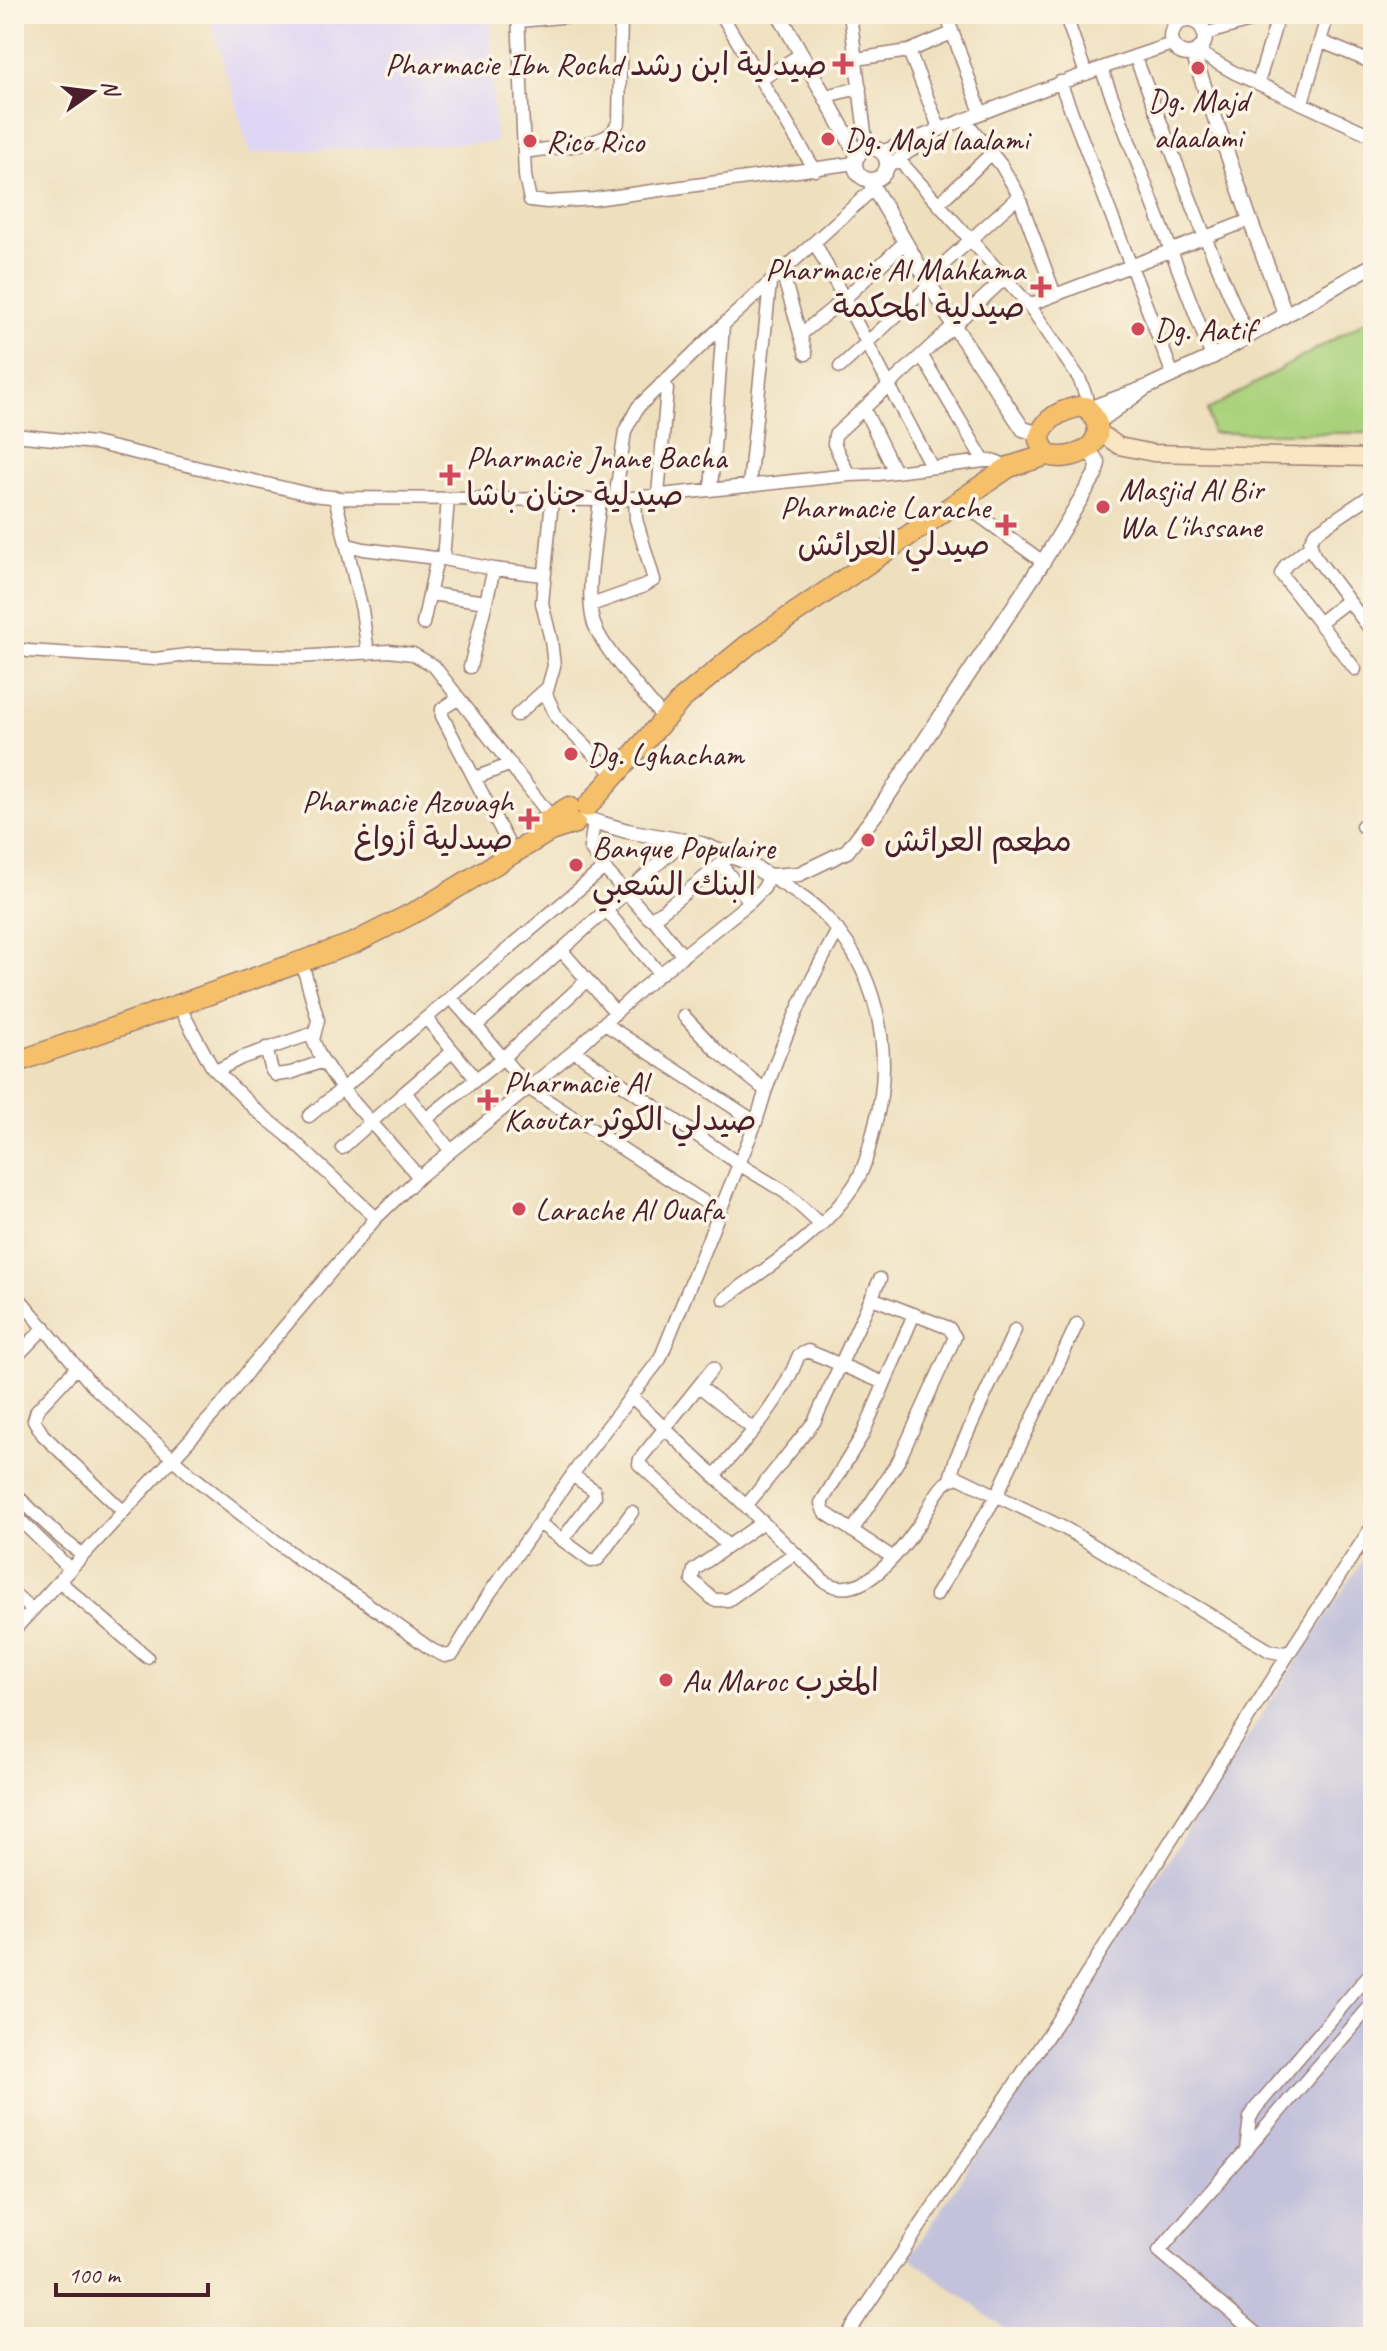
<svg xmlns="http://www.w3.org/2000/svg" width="1387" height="2351" font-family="Caveat,'Playpen Sans Arabic',sans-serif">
<rect width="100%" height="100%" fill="#fcf5e5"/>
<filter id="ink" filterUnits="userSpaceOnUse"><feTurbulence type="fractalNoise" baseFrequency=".0125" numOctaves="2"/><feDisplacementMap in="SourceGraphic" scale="16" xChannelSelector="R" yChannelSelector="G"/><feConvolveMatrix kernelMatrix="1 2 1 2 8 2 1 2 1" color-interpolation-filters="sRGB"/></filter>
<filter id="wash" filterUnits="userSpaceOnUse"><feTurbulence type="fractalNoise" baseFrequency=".006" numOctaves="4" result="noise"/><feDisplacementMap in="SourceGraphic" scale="32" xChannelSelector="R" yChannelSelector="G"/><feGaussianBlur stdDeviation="1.8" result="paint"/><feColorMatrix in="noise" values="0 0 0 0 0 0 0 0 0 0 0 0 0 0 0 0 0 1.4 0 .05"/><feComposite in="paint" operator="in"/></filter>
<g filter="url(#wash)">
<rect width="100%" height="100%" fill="#eedfbd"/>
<path fill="#dfd5f5" d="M209 14H491L495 142 250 153Z"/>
<path fill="#c3c1db" d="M1369 1550 1373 1554V2337H1201L1193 2330 1186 2337H1016L910 2257Z"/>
<path fill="#a9d17b" stroke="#7a7853" stroke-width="2" d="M1373 317V433H1212L1208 410Z"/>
</g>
<g filter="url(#ink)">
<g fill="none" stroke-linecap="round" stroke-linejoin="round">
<defs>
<path id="minor" d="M518 14 525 176 530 200 547 202 595 199 855 163
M721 14 815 170
M850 14 867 149
M946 14 981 113
M1065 14 1086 74
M519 21 591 14
M1205 34 1274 14
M1320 41 1373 63
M909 51 952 33
M1198 52 1235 73 1373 136
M1135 56 1205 237 1248 337
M856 59 909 51 940 130
M1101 68 1212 357
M762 79 801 54
M1060 82 1173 375
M1258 83 1279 14
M825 96 860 88
M1302 103 1328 14
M965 120 1001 165 1017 192 1055 295
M524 152C547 148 587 147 607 136 613 133 616 127 619 121L621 14
M881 152C978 115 1073 76 1172 44
M899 160 1029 305 1079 378 1086 396V407
M887 167 913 149 923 138
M939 203 992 153
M815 243 931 466
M782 272 806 354
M926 280 1019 196
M1029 305 1250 220
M800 335 844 299 905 242
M922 356 984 461
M840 367 930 285
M864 409 895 472
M14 435 94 443 313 495 340 498 615 500 849 475 878 474 984 461H995L1009 467
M849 475 834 444 835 435 1005 278
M749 486 770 283
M711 490 723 325
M1373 494 1315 533 1310 542 1314 555 1373 633
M658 495 667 389 661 384
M335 497 362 610 368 653
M448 499 443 559 494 569 543 575
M552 500 542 603 551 640 554 666 546 694 557 718 614 774
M600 500C597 531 584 596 594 624 605 653 644 693 664 719
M615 500 625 431 638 407 723 325 873 189
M959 501 1043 562
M348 545 364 549 443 559
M1311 545 1286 565 1281 574 1355 669
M431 594 486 602
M591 605 642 587 654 580 636 519 635 498
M1320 622 1347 601
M423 624 437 558
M14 648 28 651 155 659 196 654 298 657 389 651 413 654 434 666 551 817
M470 667 494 569
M459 698 442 709V716L509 845
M517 715 546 689
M475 778 511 764
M594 822 590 848 604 868
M1362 826 1373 818
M721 864 750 902
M606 910 660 974
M653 918 683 956
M562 951 616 1013
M302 963 318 1020 313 1040 320 1056 342 1089 604 868 649 918 660 913 731 856
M451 998 476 1026 685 840
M179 1006 212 1067 256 1110 287 1135 376 1218
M684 1016 717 1051 765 1090
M427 1019 476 1079
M605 1024 756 1122
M476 1026 528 1088 720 1212
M266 1048 272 1071 276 1075 291 1073 323 1061
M574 1051 739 1164 785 1192 821 1225
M216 1071 241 1058 314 1033
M405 1092 453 1051
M309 1116 342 1089 419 1177
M426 1119 503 1058 587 980
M342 1148 405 1092 450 1150
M14 1292 92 1385 191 1475 300 1560 361 1599 432 1650 445 1656 453 1654 489 1594 589 1451 660 1359 756 1122C775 1055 804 991 838 930
M14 1359 45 1327
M77 1367 37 1410 34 1420 43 1435 123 1511
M713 1368 640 1459 639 1464 728 1546
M699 1386 754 1430
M631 1396 824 1581C861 1606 901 1551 920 1523 930 1508 939 1480 958 1477L1066 1529 1270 1651 1280 1653 1291 1650
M715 1475C749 1436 780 1404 799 1355L808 1351 884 1383
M950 1479 956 1458 1015 1330
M14 1493 61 1538 83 1555
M746 1506 814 1422 880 1279
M14 1514 70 1569
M763 1522 694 1570 692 1580 714 1600H728L795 1553
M539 1523 591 1561 598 1559 632 1512
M852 1531 899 1460 955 1337 949 1328 872 1298
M562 1540 595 1496 594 1490 572 1475
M892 1557 824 1512 821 1503 863 1434 914 1314
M59 1581 147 1657
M14 1594 33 1610
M936 1595 997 1495 1077 1324
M14 1630 222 1405 254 1363 376 1218 419 1177 574 1051 641 989 750 902 764 888 769 876C787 887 805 897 820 911 877 966 895 1050 875 1125 869 1147 866 1168 853 1187 820 1236 770 1265 724 1299
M1246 2150 1250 2118 1255 2109 1373 1970
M846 2337 1056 2023 1291 1650 1373 1525
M1260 2337 1159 2251 1373 2003"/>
<path id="tertiary" d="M779 14 858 156
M1171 37a17 17 0 1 1 34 0a17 17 0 1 1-34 0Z
M1193 54 1250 220 1285 313
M855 164a16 16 0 1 1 32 0a16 16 0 1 1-32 0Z
M869 180 954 326 1023 429 1040 434
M1145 388 1212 357 1373 265
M1088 409 1145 388 1098 422
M586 819 627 831 701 844 744 861 769 876 799 874 847 851 878 811 1043 562 1095 475 1098 463 1087 448"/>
<path id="secondary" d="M1099 432 1119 446 1153 453 1373 458"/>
<path id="trunk" d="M1078 407H1086C1118 439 1078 464 1047 455L1039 440C1043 420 1059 411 1078 407Z
M587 807 682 699 748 645 1009 467 1047 455
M535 828 569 807
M14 1063 354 943 423 908 550 831 575 823"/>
</defs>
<use href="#minor" stroke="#9c7f74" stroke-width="15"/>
<use href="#tertiary" stroke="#9c7f74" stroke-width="17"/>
<use href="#secondary" stroke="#9c7f74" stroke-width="19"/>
<use href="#trunk" stroke="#9c7f74" stroke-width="23"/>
<use href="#minor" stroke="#fff" stroke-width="12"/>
<use href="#tertiary" stroke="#fff" stroke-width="14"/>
<use href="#secondary" stroke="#fbe6c4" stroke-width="16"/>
<use href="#trunk" stroke="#f6c06b" stroke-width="20"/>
</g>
</g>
<g fill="#d1495b" stroke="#fcf5e5" stroke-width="3">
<path d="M839 52h8v8h8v8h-8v8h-8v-8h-8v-8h8z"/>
<circle cx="1198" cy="68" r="8"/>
<circle cx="828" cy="139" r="8"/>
<circle cx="530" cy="141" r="8"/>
<path d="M1037 275h8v8h8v8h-8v8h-8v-8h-8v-8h8z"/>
<circle cx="1138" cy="329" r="8"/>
<path d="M446 463h8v8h8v8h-8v8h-8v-8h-8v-8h8z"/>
<circle cx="1103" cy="507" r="8"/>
<path d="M1002 513h8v8h8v8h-8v8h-8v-8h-8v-8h8z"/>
<circle cx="571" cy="754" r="8"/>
<path d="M525 807h8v8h8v8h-8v8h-8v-8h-8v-8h8z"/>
<circle cx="868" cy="840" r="8"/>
<circle cx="576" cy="865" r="8"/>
<path d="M484 1088h8v8h8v8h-8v8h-8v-8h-8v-8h8z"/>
<circle cx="519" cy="1209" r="8"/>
<circle cx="666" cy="1680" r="8"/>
</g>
<g text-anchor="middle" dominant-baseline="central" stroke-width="7" stroke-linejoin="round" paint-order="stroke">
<g font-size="32" fill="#4a1f2b" stroke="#fcf5e5" text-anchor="start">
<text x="827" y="64" text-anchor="end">Pharmacie Ibn Rochd صيدلية ابن رشد</text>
<text x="1198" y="100" text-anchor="middle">Dg. Majd<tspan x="1198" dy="37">alaalami</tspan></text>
<text x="844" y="139">Dg. Majd laalami</text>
<text x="546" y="141">Rico Rico</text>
<text x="1025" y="269" text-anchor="end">Pharmacie Al Mahkama<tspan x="1025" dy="37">صيدلية المحكمة</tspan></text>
<text x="1154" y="329">Dg. Aatif</text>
<text x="466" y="457">Pharmacie Jnane Bacha<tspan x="466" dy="37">صيدلية جنان باشا</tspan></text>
<text x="1119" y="489">Masjid Al Bir<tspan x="1119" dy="37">Wa L'ihssane</tspan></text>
<text x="990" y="507" text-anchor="end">Pharmacie Larache<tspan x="990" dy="37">صيدلي العرائش</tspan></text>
<text x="587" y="754">Dg. Lghacham</text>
<text x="513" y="801" text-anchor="end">Pharmacie Azouagh<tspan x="513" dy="37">صيدلية أزواغ</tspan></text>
<text x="884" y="840">مطعم العرائش</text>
<text x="592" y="847">Banque Populaire<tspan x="592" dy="37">البنك الشعبي</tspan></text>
<text x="504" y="1082">Pharmacie Al<tspan x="504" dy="37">Kaoutar صيدلي الكوثر</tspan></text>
<text x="535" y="1209">Larache Al Ouafa</text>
<text x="682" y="1680">Au Maroc المغرب</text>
</g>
</g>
<rect width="1387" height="2351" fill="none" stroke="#fcf5e5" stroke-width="48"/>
<g transform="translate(92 92) rotate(76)" stroke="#fcf5e5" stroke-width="6" paint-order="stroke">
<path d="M0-6L14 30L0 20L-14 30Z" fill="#4a1f2b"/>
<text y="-12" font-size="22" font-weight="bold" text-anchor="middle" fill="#4a1f2b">N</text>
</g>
<path d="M56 2283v12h152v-12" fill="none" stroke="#4a1f2b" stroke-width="4"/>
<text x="68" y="2283" font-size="24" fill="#4a1f2b" stroke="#fcf5e5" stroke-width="6" paint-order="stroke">100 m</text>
</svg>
